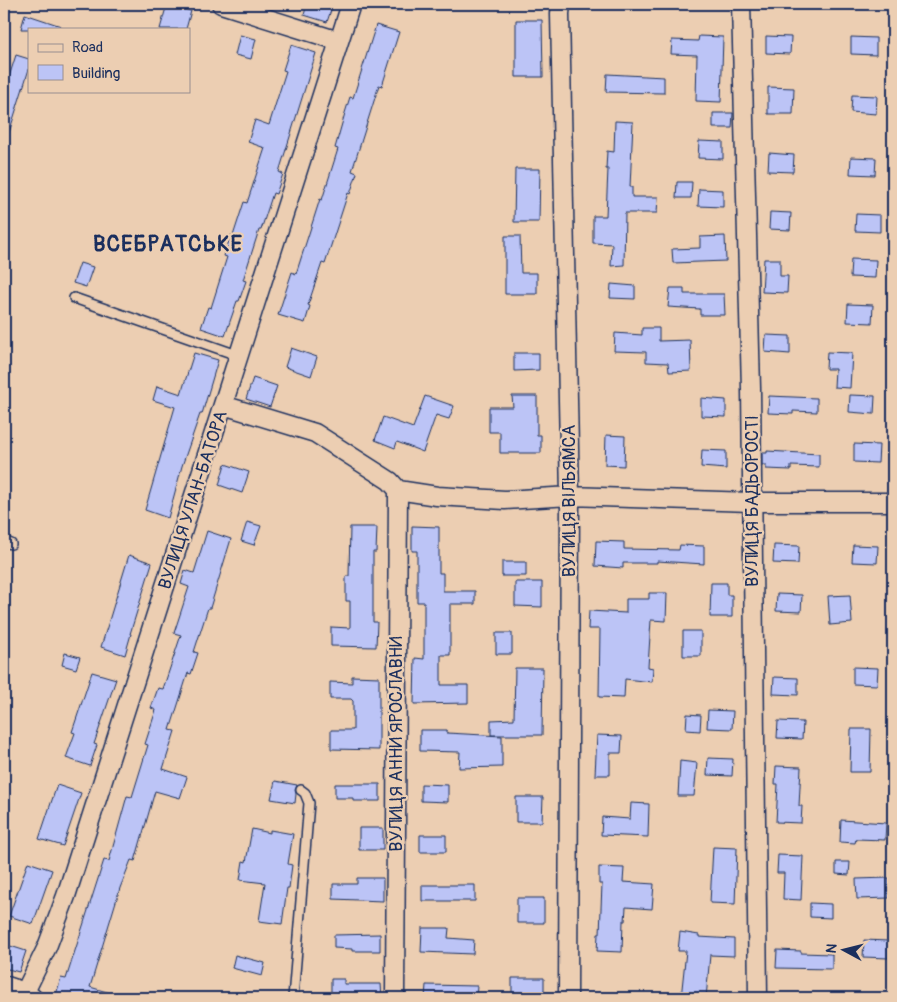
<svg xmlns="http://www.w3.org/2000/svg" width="897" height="1002" font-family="Pangolin,sans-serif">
<rect width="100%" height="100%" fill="#ecceb2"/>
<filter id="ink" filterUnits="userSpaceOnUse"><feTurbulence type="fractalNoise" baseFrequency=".02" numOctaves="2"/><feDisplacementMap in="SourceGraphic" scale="10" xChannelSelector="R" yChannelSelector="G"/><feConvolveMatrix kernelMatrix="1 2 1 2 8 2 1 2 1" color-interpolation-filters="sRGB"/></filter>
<g filter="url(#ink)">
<path fill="#bcc4f6" stroke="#1b2f5e" d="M167 4 191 11 186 29H160Z
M307 4H333L327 22 304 15Z
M25 14 61 26V29H21Z
M516 20H542L543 77H516Z
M376 25 399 32 382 86 379 85 352 171 357 173 350 194 348 193 325 264 322 263 308 305 310 306 305 323 278 315 292 272 296 274 320 199 322 200 338 149 335 148 345 113 350 97 353 98Z
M240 35 256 39 251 59 235 55Z
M699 36 723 37 721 102 696 101 697 55 671 54 672 40 698 41Z
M766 36 791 37 790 54 766 53Z
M851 37 876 38V55L851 54Z
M291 45 316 53 279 172 283 174 276 194 273 193 261 230H259L243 280 246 281 239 301H237L225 336 201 328 208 307 211 308 227 257 224 256 231 235 233 236 244 202 247 203 265 148 248 142 255 120 269 125 286 71 283 70Z
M16 55 29 59V69L7 139H4V92Z
M607 74 664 77V93L606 92Z
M768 87 794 88 793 114H768Z
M852 95 877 96 876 114 851 112Z
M713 113H733L732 128H713Z
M615 121 633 122 630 187H632V197H658L657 213H625L624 265 611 266 612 244 593 243V216H606L608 169H606L607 151 614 152Z
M699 141 723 142V159L698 158Z
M769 153 794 155 793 172 768 171Z
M851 157 876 158 875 175 850 174Z
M515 169H540L539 222H514Z
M677 182H692L691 198H676Z
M699 189 723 190V207L698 206Z
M770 212 791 213 790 230 769 229Z
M856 214 880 215V232L855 231Z
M505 236H520L521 273H537V294H505Z
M725 236 726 261 673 263 672 249 700 248V237Z
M764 259H780V276H788L787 293 762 292Z
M851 259 876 260 875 278 850 277Z
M80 263 93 267 86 287 73 283Z
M611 284 635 286V299L610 298Z
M670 288H684V294H724L725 315H700V309L668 307Z
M848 304 873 305 872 323 847 322Z
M642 328H659V341L690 340 691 371 669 372 668 363 646 362V352L614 351 615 333 642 335Z
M766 335 790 336V354L765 352Z
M291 348 317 357 311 376 285 367Z
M827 352 852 353 850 388 834 387 835 369H826Z
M194 353 218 360 202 414H200L182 466 168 518 145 510 175 407 153 400 157 386 181 394Z
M514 353H539V370L514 371Z
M253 378 277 386 270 407 246 399Z
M850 395 875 396 874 414 849 412Z
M425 396 454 406 449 419 436 415 423 452 397 442 395 448 375 440 383 417 413 428Z
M512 396H537V435H541V453H500V432H489V407H513Z
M769 396 817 398V412L793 411V414L768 413Z
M701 398 726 400V417L701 416Z
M606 435 625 436 624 466 605 465Z
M854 444 879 445 878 463 854 462Z
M702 450 726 451V469L701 467Z
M767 451 819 454V467L791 466V470L766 469V465H762V453H767Z
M225 464 249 472 242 493 219 485Z
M247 522 261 526 254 545 241 541Z
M412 526 439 527V573H443V591H475V604H450V655H441V685H468V703L414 704 415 658 424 659V602H417V551H412Z
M350 527H377L376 552H373V622H377L376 647 331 646V627L350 628V601H346V576H349Z
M207 531 231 539 210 608H208L194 652 198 653 191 674 188 673 170 730 175 731 163 769 187 777 180 798 155 791 135 861 131 860 120 888 90 987 117 995V998H55L61 978 66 979 104 860 109 861 127 796 132 797 148 745 145 744 156 710 151 708 158 688 163 689 181 635 174 633 189 587 181 584 185 570 194 573Z
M596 541 624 542V549L679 550 680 545 704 546V564L657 561V563H623V568L595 566Z
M774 545 799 546 798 564 773 563Z
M853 545 878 546 877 563 852 562Z
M129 555 152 563 130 634H131L125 655 101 647Z
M502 562H526V576H502Z
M515 582H542V607L515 606Z
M711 583H727V595H732V617H710Z
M649 593H667L666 621 651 620 648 667 653 668 652 682 625 679 624 698 599 697 600 629H588L589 611 626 613V599H649Z
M777 594 802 595 801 612 776 611Z
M850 595 852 623 830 625 828 596Z
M683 631H701V656H683Z
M496 633H512V654H496Z
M65 653 80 657 76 669 62 665Z
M853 667 878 668 877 685 853 684Z
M515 668H543L542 735H491V720L514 719Z
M92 672 116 679 94 744 97 745 90 766 66 758 75 733 72 732Z
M352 676 379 677V750L331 749V730H353V701L351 699H330V682L352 683Z
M774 677 798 678V695L773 694Z
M708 710 733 711 732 729 707 728Z
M687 714 701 715 700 731 686 730Z
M778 721 803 722 802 739 777 738Z
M851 729H871L870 772H850Z
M420 730H447V733L502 736V767L459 768 460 752 420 751Z
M597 735 622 736 621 753H610V775H595Z
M708 758 733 759 732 776 707 775Z
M680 761 697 763 694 796H678Z
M776 766 801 767 799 806H802L801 823 776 822 778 784H775Z
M275 781 297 785 295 790 296 794 295 803 271 799Z
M335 784H380V801H353V798H335Z
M421 784 448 785V802L421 801Z
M57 785 81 793 63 846 39 839Z
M516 797H543L542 822H516Z
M631 803 649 804 648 837 601 835 602 817 630 819Z
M841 820 886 823 885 840 856 839 855 843 840 842Z
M359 828H383V850H359Z
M252 829 270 833V830L293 834 288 864 292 865 289 888H287L282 924 259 921 265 883 240 880 243 861 246 862Z
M420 835H446V852H420Z
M713 847 737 848 735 904 710 903Z
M778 855 803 856 801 900 783 899 784 873H777Z
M28 862 52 870 33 924 9 916Z
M836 862H850L849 875 836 874Z
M599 867 624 868 623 882 654 884 652 909 626 907 625 921H623L622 952 597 951 598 934H600L602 884H599Z
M357 878H383V901L333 899V884H357Z
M889 878V898L857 899 856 879Z
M422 885H475V901H422Z
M517 898H544V923H517Z
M810 903 831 904V918L810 917Z
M422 928H449L448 938 474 940 473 954 421 952Z
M680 932 699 935V937L734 939V956L710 955 706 998H681L686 951H678Z
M380 934V951H352V949L334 948V935Z
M864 940 888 941V958L863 957Z
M4 944 26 951 19 972 4 968Z
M777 950 801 951V953L832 954V969L776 968Z
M235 955 265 963 262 976 232 968Z
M512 978H544V998H512Z
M331 979H344V984H381L382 998H331Z
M426 985 477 986 476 998H425Z"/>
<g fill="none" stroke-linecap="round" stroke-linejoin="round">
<defs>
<path id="lane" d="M74 298 240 356
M4 541 11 544
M293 998 309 803 305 793 301 790"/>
<path id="street" d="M221 4 339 41
M561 4 560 14 570 496 568 998
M741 4 751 389 758 998
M223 405 315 433 390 481 398 490 437 496 505 500 570 496 751 502H893
M4 985 25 992 33 998
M25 992 47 947 66 896 351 4
M395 998 398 490"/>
</defs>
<use href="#lane" stroke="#1b2f5e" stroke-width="12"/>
<use href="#street" stroke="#1b2f5e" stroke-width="21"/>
<use href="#lane" stroke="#ecceb2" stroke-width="9"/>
<use href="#street" stroke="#ecceb2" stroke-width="18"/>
</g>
</g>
<g text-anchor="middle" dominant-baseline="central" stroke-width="4.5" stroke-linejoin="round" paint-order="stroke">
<g font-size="18" fill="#1b2f5e" stroke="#ecceb2">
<text transform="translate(193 500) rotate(-72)">ВУЛИЦЯ УЛАН-БАТОРА</text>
<text transform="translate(569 501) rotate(-90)">ВУЛИЦЯ ВІЛЬЯМСА</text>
<text transform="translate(752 501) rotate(-90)">ВУЛИЦЯ БАДЬОРОСТІ</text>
<text transform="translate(396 744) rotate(-90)">ВУЛИЦЯ АННИ ЯРОСЛАВНИ</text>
</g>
<g font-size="22" font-weight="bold" letter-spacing="1" fill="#1b2f5e" stroke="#ecceb2">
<text x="168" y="244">ВСЕБРАТСЬКЕ</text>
</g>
</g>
<rect width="897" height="1002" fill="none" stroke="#ecceb2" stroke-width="20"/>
<rect x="10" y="10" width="877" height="982" fill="none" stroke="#1b2f5e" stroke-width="2" filter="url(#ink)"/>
<rect x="28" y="28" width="162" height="65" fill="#ecceb2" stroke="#988e90"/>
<rect x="38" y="44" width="25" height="8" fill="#ecceb2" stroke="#988e90"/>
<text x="72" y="52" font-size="15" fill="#1b2f5e">Road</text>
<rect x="38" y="65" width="25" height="15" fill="#bcc4f6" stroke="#988e90"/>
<text x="72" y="78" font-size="15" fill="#1b2f5e">Building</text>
<g transform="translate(844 950) rotate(277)" stroke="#ecceb2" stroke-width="4" paint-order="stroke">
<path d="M0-4L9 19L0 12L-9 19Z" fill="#1b2f5e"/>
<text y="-8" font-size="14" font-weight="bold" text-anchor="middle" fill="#1b2f5e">N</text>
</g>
</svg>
